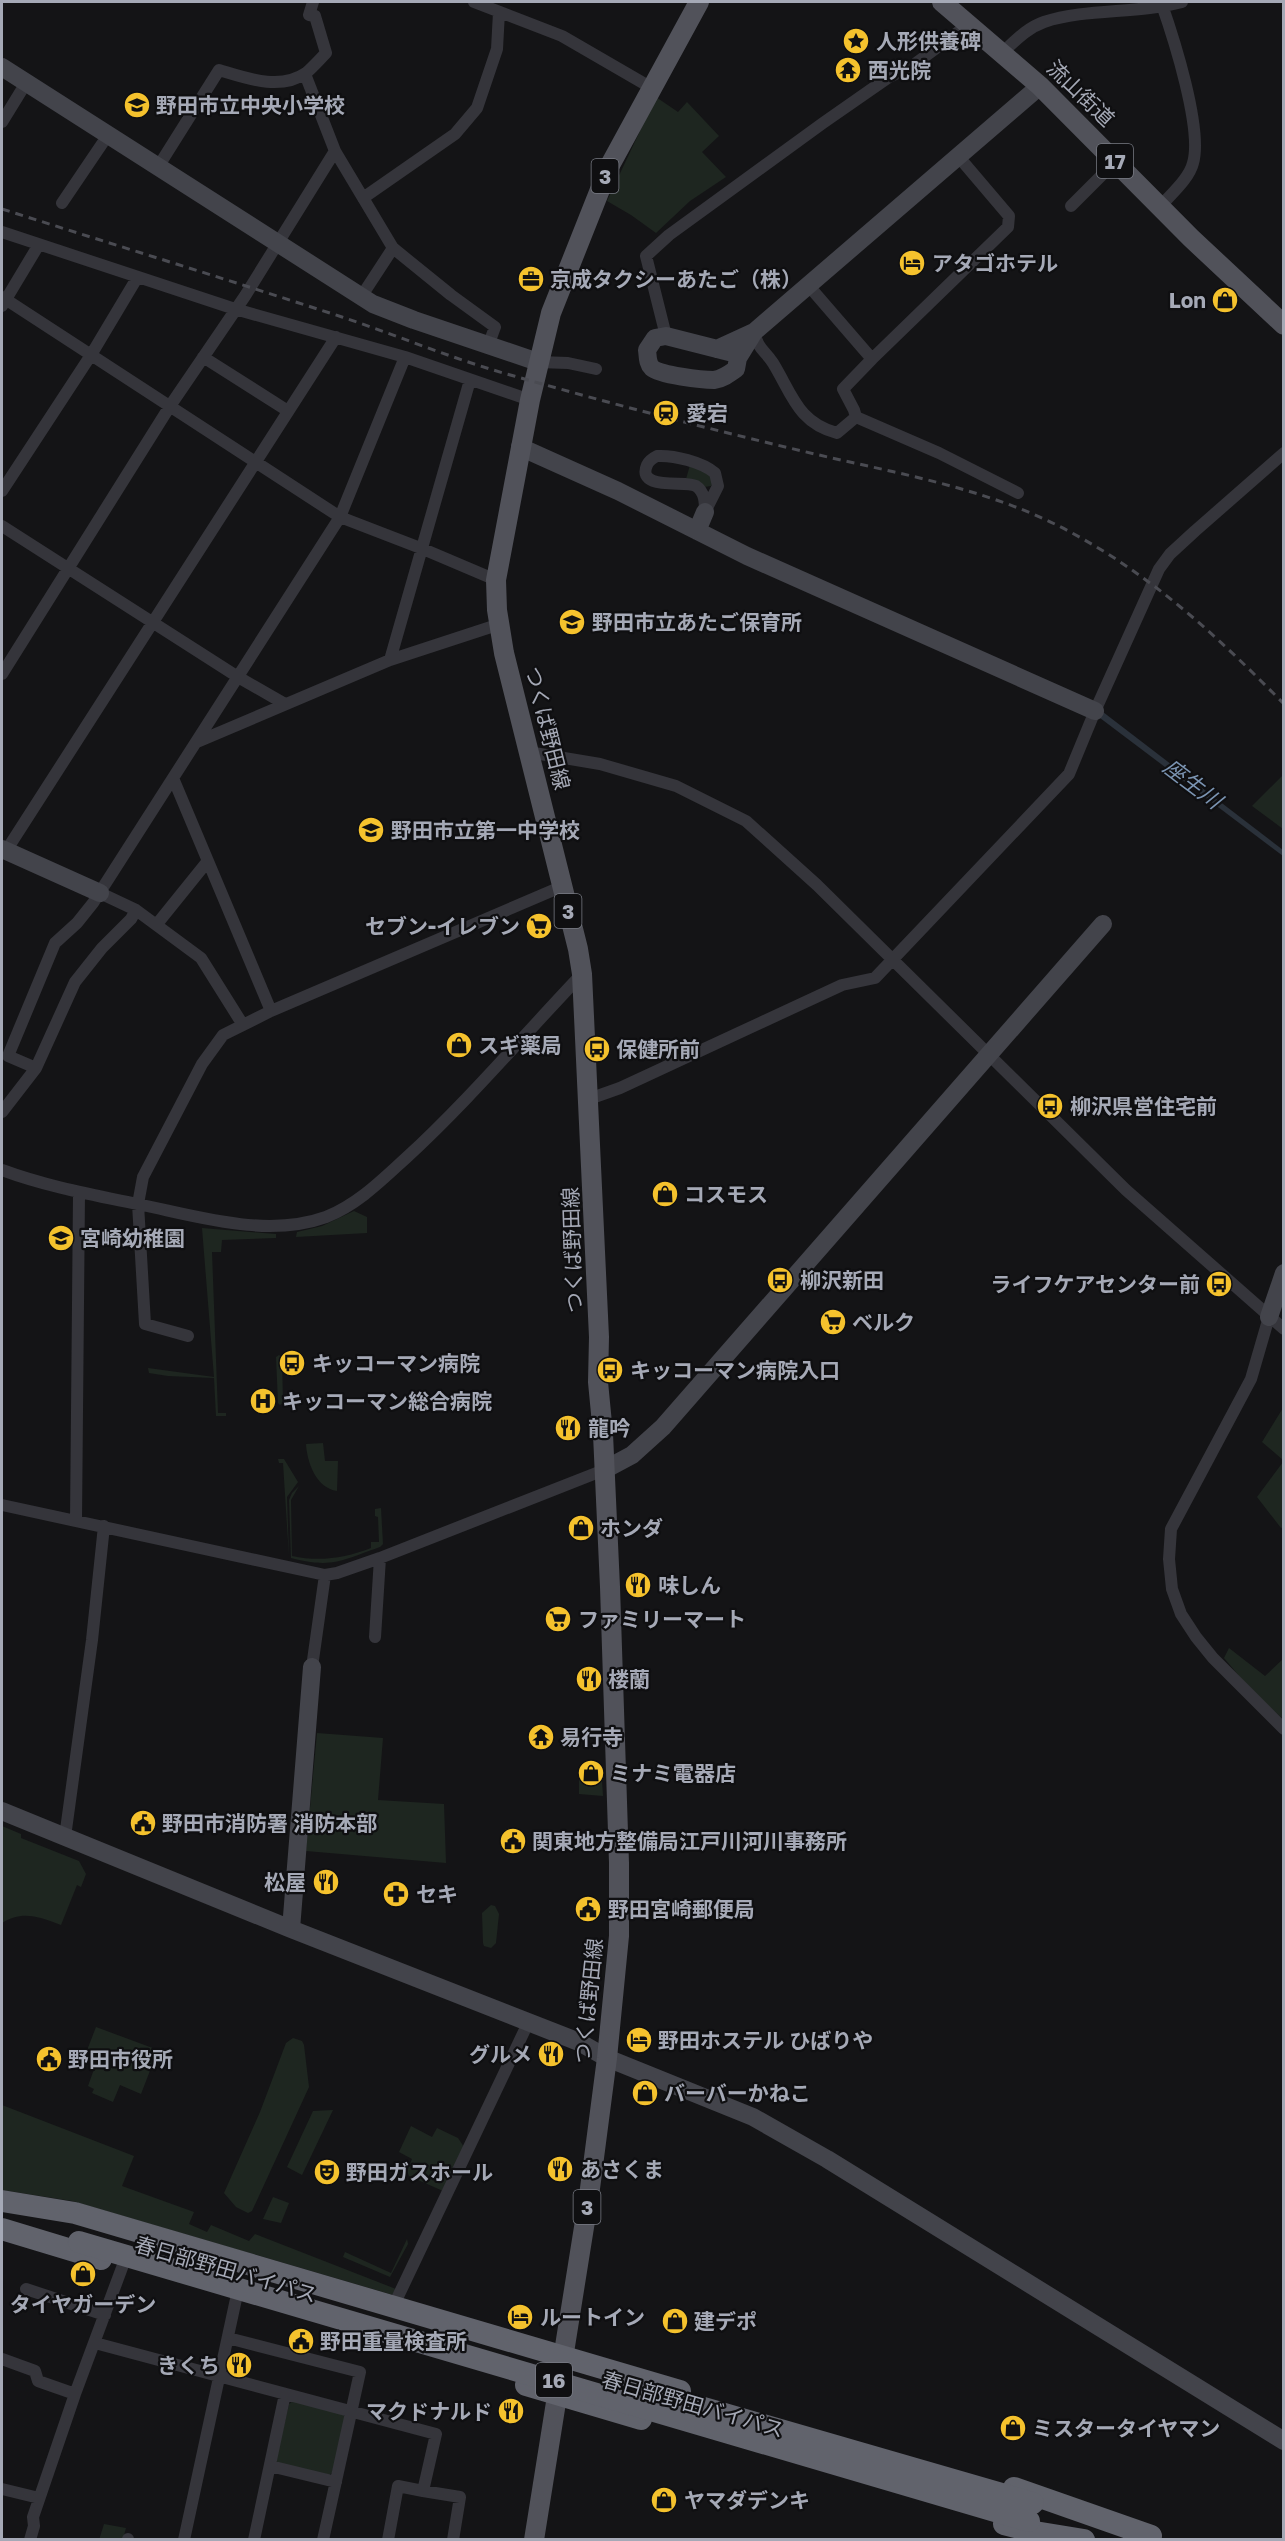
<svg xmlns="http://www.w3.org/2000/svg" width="1285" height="2541" font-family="'Golos Text','Noto Sans JP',sans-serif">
<rect width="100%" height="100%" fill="#141416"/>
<path fill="#1e2620" d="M656 97 678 112 687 102 719 136 702 152 726 177 690 201 656 233 631 215 607 201Z
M690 465 708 471 713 484 711 486 704 487 686 479Z
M1283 775V829L1252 806Z
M354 1211 367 1217V1233L296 1237 297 1232 322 1226Z
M202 1228 276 1234V1238L222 1240 221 1252H212L218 1413H226V1416H216L214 1378 168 1376 149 1373 148 1368 214 1377Z
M279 1355 282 1357 283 1403 280 1405 278 1403 276 1357Z
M1283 1408 1284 1460H1283L1262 1442Z
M323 1443 325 1461H338L337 1491C316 1488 307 1462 306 1444Z
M278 1459H284L298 1482 287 1497 289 1557 283 1463H279Z
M1283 1462 1284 1527 1281 1528 1257 1497Z
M299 1486 291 1500 292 1556C320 1562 345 1558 371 1548V1542H379L378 1517 375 1516V1509L381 1508 383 1544 380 1547C342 1560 333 1569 291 1558L289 1500 292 1493Z
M1229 1648 1265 1676 1283 1659V1719L1251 1690 1224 1658Z
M317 1733 383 1738 378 1800 444 1804 446 1863 306 1851Z
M579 1777 602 1781 603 1796 579 1794Z
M2 1826 21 1834V1838L79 1861 86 1874 81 1887 77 1885 61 1925C40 1917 22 1910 2 1923Z
M491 1905 495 1906 499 1914 496 1943 491 1948 484 1946 483 1943 482 1913Z
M96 2027 158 2050 141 2094 120 2085 113 2102 92 2093 94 2089 88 2086 98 2058 86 2053Z
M293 2038 302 2041 304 2045 309 2087 252 2211 248 2213 236 2207 224 2193 260 2112 286 2043Z
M2 2105 134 2156 122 2186 194 2212 189 2224 207 2232 211 2225 249 2241 255 2234 396 2289 393 2295 72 2201 2 2190Z
M333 2110 302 2175 287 2167 313 2111Z
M411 2126 432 2137 437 2128 458 2138 464 2147 443 2191 409 2176 407 2171 412 2159 399 2152Z
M273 2197 289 2203 281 2223 263 2219Z
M407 2239 408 2244 390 2277 343 2257 345 2252 391 2273Z
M293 2401 343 2414 346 2419 332 2473 328 2476 278 2464 276 2460 289 2404Z
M104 2524 126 2528 123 2539 99 2540Z"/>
<path fill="#2a313a" d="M1103 712 1283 850V856L1100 718Z"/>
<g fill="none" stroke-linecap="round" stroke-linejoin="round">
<path stroke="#35353b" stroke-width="12" d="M474 2 562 36 650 87
M1003 52C1016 40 1027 28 1044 22 1086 8 1138 14 1182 2
M305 74 335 151 393 248 451 295 495 327 488 346
M2 122 26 83
M158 167 219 70C246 78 280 91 306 73 313 67 320 59 326 53L315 16 309 15 313 2
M363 198 455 134 477 108 497 49 499 12
M62 203 108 135
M1071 206 1116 161
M1160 207C1171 194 1189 179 1193 163 1203 129 1173 36 1161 2
M2 232 235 309 405 357 530 400
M808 285 872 359 843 389 854 410 856 417
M2 297 340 517 423 549 496 580
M361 297 393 248
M2 306 38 246
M754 332C759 351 764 349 773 363 792 394 798 423 837 433L856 417
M666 336 646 256 669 235 823 123 889 77 912 66 969 24
M203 357 288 411
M872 359 1008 227 1009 216 958 156
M538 362 568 363 596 369
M856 417 939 453 1018 493
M657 456C674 455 702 462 715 473L718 486 705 512C705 503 705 492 696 486 686 480 636 491 647 465 649 460 653 458 657 456Z
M2 491 91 355 137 278
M2 526 238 677 285 704
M390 660 470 380
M2 674 170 406 245 296 335 151
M197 742 390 660 500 624
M528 752 600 764 676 786 746 821 817 885 1126 1190 1284 1329
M173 778 271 1011
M6 851 336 337
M100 893 136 910 201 958 243 1025
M157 924 207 862
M36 1068 8 1056 55 943 77 923 93 903 340 517 405 357
M589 1099 620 1088 842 985 875 978 1069 774 1095 711 1159 569 1170 554 1195 531 1284 453
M2 1112 36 1068 75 982 102 948 131 919 136 910
M2 1170C48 1187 94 1195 142 1205 200 1217 268 1238 326 1217 357 1205 382 1180 406 1158 468 1101 523 1036 582 974
M1269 1317 1251 1379 1171 1529 1169 1559 1172 1589 1181 1614 1196 1637 1213 1658 1284 1729
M188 1336 145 1324 138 1204 143 1177 202 1064 223 1035 271 1011 563 886
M2 1505 325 1575 337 1573 380 1558 604 1470
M76 1521 79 1194
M375 1637 380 1558
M312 1667 325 1575
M65 1837 92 1640 104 1526
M26 2289 105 2315
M393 2307 529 2021
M228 2338 360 2372 323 2540
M95 2343 436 2434 423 2491 460 2497 453 2540
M2 2359 35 2371 38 2381 75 2394
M270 2466 336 2482
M2 2489 39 2498
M30 2540 34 2526 33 2517 75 2394 123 2265
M128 2540V2539
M184 2540 236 2299
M254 2540 285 2394
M388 2540 398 2486 423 2491"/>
<path stroke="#43444b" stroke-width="18" d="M2 67 373 304 414 320 538 362
M754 332 1040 86
M666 336 733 353 738 358 736 369C729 374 722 379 714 380 702 380 660 375 652 368 647 363 648 356 647 350L655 338Z
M717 349 754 332 738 358
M520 447 618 491 747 556 1095 711
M697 531 705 512
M2 849 100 893
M1269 1317 1284 1273
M604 1470 632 1455 663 1427 1103 924
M2 1811 291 1929 579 2042 607 2058 753 2117 827 2159 1284 2441
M291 1929 312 1667"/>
<path stroke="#51525a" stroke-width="20" d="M942 2 1040 86 1191 238 1284 325
M534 2540 589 2196 607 2058 619 1936V1863L610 1587 603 1434 598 1382 599 1337 582 974 578 949 504 653 497 610 496 580 530 400 551 313 609 167 699 2"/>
<path stroke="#61636c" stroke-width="22" d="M2 2201 75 2213 680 2391
M2 2229 101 2259
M526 2385 641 2419
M1014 2488 1151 2536
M1004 2524 1035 2532 1084 2540"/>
<path stroke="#4a4b52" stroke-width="3" stroke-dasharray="8 6" stroke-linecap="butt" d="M2 209C115 245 229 280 342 317 399 336 455 360 514 376 615 405 717 431 819 455 905 475 994 490 1072 533 1154 577 1219 638 1284 704"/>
<path stroke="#61636c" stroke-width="22" d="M79 2242 1029 2521
M652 2393 1033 2503"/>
</g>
<defs>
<symbol id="sight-disc" viewBox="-11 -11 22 22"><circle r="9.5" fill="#f5c22d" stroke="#0f0f11"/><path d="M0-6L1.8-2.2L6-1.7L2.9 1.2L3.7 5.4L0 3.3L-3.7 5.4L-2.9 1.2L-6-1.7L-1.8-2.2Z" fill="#111"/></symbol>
<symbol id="temple-disc" viewBox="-11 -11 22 22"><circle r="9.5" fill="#f5c22d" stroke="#0f0f11"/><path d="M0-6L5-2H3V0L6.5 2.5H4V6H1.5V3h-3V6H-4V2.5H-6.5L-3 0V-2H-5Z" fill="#111"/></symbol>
<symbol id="school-disc" viewBox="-11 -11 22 22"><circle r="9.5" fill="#f5c22d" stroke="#0f0f11"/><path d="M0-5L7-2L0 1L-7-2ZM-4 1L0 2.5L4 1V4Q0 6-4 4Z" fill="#111"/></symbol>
<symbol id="hotel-disc" viewBox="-11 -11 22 22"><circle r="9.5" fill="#f5c22d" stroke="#0f0f11"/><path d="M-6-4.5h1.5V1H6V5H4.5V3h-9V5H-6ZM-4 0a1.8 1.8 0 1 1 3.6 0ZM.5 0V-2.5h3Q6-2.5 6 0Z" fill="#111"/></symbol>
<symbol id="office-disc" viewBox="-11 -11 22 22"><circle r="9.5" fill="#f5c22d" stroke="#0f0f11"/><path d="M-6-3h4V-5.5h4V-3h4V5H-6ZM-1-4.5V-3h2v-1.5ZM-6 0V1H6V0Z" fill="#111"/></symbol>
<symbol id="shop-disc" viewBox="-11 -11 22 22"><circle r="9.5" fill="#f5c22d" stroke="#0f0f11"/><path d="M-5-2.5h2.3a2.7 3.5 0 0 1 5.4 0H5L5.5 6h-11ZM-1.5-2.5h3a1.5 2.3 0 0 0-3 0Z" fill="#111"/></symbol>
<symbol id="station-disc" viewBox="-11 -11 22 22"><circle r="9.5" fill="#f5c22d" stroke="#0f0f11"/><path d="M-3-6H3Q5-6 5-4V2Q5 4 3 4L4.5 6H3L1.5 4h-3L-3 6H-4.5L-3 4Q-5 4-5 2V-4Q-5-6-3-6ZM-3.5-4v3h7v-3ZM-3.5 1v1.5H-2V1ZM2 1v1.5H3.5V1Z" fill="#111"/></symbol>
<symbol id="supermarket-disc" viewBox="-11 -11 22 22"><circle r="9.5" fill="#f5c22d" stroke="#0f0f11"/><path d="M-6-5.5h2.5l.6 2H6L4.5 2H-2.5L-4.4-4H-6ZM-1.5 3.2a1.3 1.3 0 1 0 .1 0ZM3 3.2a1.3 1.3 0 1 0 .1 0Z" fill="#111"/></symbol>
<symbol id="bus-disc" viewBox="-11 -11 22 22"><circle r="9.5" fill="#f5c22d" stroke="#0f0f11"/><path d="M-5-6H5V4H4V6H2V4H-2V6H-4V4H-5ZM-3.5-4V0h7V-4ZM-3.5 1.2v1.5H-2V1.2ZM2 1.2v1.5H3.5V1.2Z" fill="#111"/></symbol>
<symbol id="hospital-disc" viewBox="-11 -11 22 22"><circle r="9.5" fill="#f5c22d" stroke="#0f0f11"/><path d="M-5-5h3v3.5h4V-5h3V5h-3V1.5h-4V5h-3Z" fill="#111"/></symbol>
<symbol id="restaurant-disc" viewBox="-11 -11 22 22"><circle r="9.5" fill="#f5c22d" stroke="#0f0f11"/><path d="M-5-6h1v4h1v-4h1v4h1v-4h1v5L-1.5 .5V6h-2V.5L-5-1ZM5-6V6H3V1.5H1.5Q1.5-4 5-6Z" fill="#111"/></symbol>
<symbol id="civic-disc" viewBox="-11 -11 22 22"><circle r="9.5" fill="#f5c22d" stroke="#0f0f11"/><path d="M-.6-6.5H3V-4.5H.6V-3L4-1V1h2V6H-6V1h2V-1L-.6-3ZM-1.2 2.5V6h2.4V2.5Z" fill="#111"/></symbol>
<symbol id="pharmacy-disc" viewBox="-11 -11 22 22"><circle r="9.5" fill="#f5c22d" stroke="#0f0f11"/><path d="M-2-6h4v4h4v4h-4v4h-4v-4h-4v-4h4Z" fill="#111"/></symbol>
<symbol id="theatre-disc" viewBox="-11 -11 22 22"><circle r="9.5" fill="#f5c22d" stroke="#0f0f11"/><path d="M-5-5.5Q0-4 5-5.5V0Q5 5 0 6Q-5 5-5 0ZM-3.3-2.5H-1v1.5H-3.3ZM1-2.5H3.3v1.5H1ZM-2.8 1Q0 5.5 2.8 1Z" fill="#111"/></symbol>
</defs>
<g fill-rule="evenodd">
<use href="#sight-disc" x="841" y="26" width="30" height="30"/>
<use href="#temple-disc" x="833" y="55" width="30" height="30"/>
<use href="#school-disc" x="122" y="90" width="30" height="30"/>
<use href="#hotel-disc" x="897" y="248" width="30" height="30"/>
<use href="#office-disc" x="516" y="264" width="30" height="30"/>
<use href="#shop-disc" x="1210" y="285" width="30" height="30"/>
<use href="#station-disc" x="651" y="398" width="30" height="30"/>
<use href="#school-disc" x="557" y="607" width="30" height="30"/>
<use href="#school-disc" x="356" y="815" width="30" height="30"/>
<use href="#supermarket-disc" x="524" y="911" width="30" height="30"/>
<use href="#shop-disc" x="444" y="1030" width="30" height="30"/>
<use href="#bus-disc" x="582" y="1034" width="30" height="30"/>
<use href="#bus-disc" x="1035" y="1091" width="30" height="30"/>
<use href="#shop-disc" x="650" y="1179" width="30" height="30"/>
<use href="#school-disc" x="46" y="1223" width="30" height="30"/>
<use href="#bus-disc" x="765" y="1265" width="30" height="30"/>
<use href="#bus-disc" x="1204" y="1269" width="30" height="30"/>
<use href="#supermarket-disc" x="818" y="1307" width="30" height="30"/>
<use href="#bus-disc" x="277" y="1348" width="30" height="30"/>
<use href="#bus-disc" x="595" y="1355" width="30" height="30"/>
<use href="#hospital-disc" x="248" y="1386" width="30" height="30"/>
<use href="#restaurant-disc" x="553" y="1413" width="30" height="30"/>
<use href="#shop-disc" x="566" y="1513" width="30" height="30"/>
<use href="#restaurant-disc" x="623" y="1570" width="30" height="30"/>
<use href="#supermarket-disc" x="543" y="1604" width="30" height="30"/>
<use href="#restaurant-disc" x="574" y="1664" width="30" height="30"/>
<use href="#temple-disc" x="526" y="1722" width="30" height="30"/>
<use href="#shop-disc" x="576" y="1758" width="30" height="30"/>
<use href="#civic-disc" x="128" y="1808" width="30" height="30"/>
<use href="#civic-disc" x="498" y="1826" width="30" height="30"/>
<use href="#restaurant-disc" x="311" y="1867" width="30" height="30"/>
<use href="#pharmacy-disc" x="381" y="1879" width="30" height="30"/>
<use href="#civic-disc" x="573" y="1894" width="30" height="30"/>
<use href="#hotel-disc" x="624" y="2025" width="30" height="30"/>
<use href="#restaurant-disc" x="536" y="2039" width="30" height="30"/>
<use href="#civic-disc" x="34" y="2044" width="30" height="30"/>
<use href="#shop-disc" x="630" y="2078" width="30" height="30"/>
<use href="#restaurant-disc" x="545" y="2154" width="30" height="30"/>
<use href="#theatre-disc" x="312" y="2157" width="30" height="30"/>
<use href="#shop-disc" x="68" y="2259" width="30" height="30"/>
<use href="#hotel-disc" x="505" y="2302" width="30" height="30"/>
<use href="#shop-disc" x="660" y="2306" width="30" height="30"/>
<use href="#civic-disc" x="286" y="2326" width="30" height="30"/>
<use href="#restaurant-disc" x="224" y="2350" width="30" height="30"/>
<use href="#restaurant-disc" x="496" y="2396" width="30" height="30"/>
<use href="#shop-disc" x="998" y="2413" width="30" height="30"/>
<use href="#shop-disc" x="649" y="2485" width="30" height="30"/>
</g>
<g text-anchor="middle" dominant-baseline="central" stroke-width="4.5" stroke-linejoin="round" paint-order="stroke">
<g fill="#0f0f11" stroke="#787b84" stroke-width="1.5">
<rect x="1097" y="144" width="36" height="34" rx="4.5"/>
<rect x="591.5" y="159" width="27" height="34" rx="4.5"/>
<rect x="554.5" y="894" width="27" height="34" rx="4.5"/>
<rect x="573.5" y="2190" width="27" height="34" rx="4.5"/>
<rect x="536" y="2363" width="36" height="34" rx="4.5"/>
</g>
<g font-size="20" font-weight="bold" fill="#a5a9b6">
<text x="1115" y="161">17</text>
<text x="605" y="176">3</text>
<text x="568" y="911">3</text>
<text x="587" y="2207">3</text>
<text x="554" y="2380">16</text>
</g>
<g font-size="21" font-weight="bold" fill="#a5a9b6" stroke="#0f0f11" text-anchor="start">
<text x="876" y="41">人形供養碑</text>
<text x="868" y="70">西光院</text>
<text x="156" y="105">野田市立中央小学校</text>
<text x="932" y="263">アタゴホテル</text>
<text x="550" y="279">京成タクシーあたご（株）</text>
<text x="1206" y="300" text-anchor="end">Lon</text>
<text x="686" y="413">愛宕</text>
<text x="592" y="622">野田市立あたご保育所</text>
<text x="391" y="830">野田市立第一中学校</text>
<text x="520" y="926" text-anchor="end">セブン-イレブン</text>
<text x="478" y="1045">スギ薬局</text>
<text x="616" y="1049">保健所前</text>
<text x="1070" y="1106">柳沢県営住宅前</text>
<text x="684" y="1194">コスモス</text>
<text x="80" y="1238">宮崎幼稚園</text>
<text x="800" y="1280">柳沢新田</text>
<text x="1200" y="1284" text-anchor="end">ライフケアセンター前</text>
<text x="852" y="1322">ベルク</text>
<text x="312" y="1363">キッコーマン病院</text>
<text x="630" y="1370">キッコーマン病院入口</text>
<text x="282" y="1401">キッコーマン総合病院</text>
<text x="588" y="1428">龍吟</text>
<text x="600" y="1528">ホンダ</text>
<text x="658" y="1585">味しん</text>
<text x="578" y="1619">ファミリーマート</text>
<text x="608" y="1679">楼蘭</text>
<text x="560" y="1737">易行寺</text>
<text x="610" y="1773">ミナミ電器店</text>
<text x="162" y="1823">野田市消防署 消防本部</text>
<text x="532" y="1841">関東地方整備局江戸川河川事務所</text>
<text x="306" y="1882" text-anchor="end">松屋</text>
<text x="416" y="1894">セキ</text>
<text x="608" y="1909">野田宮崎郵便局</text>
<text x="658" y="2040">野田ホステル ひばりや</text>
<text x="532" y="2054" text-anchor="end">グルメ</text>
<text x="68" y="2059">野田市役所</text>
<text x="664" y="2093">バーバーかねこ</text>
<text x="580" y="2169">あさくま</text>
<text x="346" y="2172">野田ガスホール</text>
<text x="83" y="2304" text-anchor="middle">タイヤガーデン</text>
<text x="540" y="2317">ルートイン</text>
<text x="694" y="2321">建デポ</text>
<text x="320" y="2341">野田重量検査所</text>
<text x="220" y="2365" text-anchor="end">きくち</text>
<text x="492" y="2411" text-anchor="end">マクドナルド</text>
<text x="1032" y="2428">ミスタータイヤマン</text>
<text x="684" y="2500">ヤマダデンキ</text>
</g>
<g font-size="21" fill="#a5a9b6" stroke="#0f0f11">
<text transform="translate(1081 93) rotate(44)">流山街道</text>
<text transform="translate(548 728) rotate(76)">つくば野田線</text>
<text transform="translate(572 1250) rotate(-92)">つくば野田線</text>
<text transform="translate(588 2001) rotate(-84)">つくば野田線</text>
<text transform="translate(226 2269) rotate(16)">春日部野田バイパス</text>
<text transform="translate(693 2404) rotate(16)">春日部野田バイパス</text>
</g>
<g font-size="22" font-style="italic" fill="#7b94b2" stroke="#0f0f11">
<text transform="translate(1193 783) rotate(37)">座生川</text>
</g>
</g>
<rect width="1285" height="2541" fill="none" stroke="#a5a9b6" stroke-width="6"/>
</svg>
